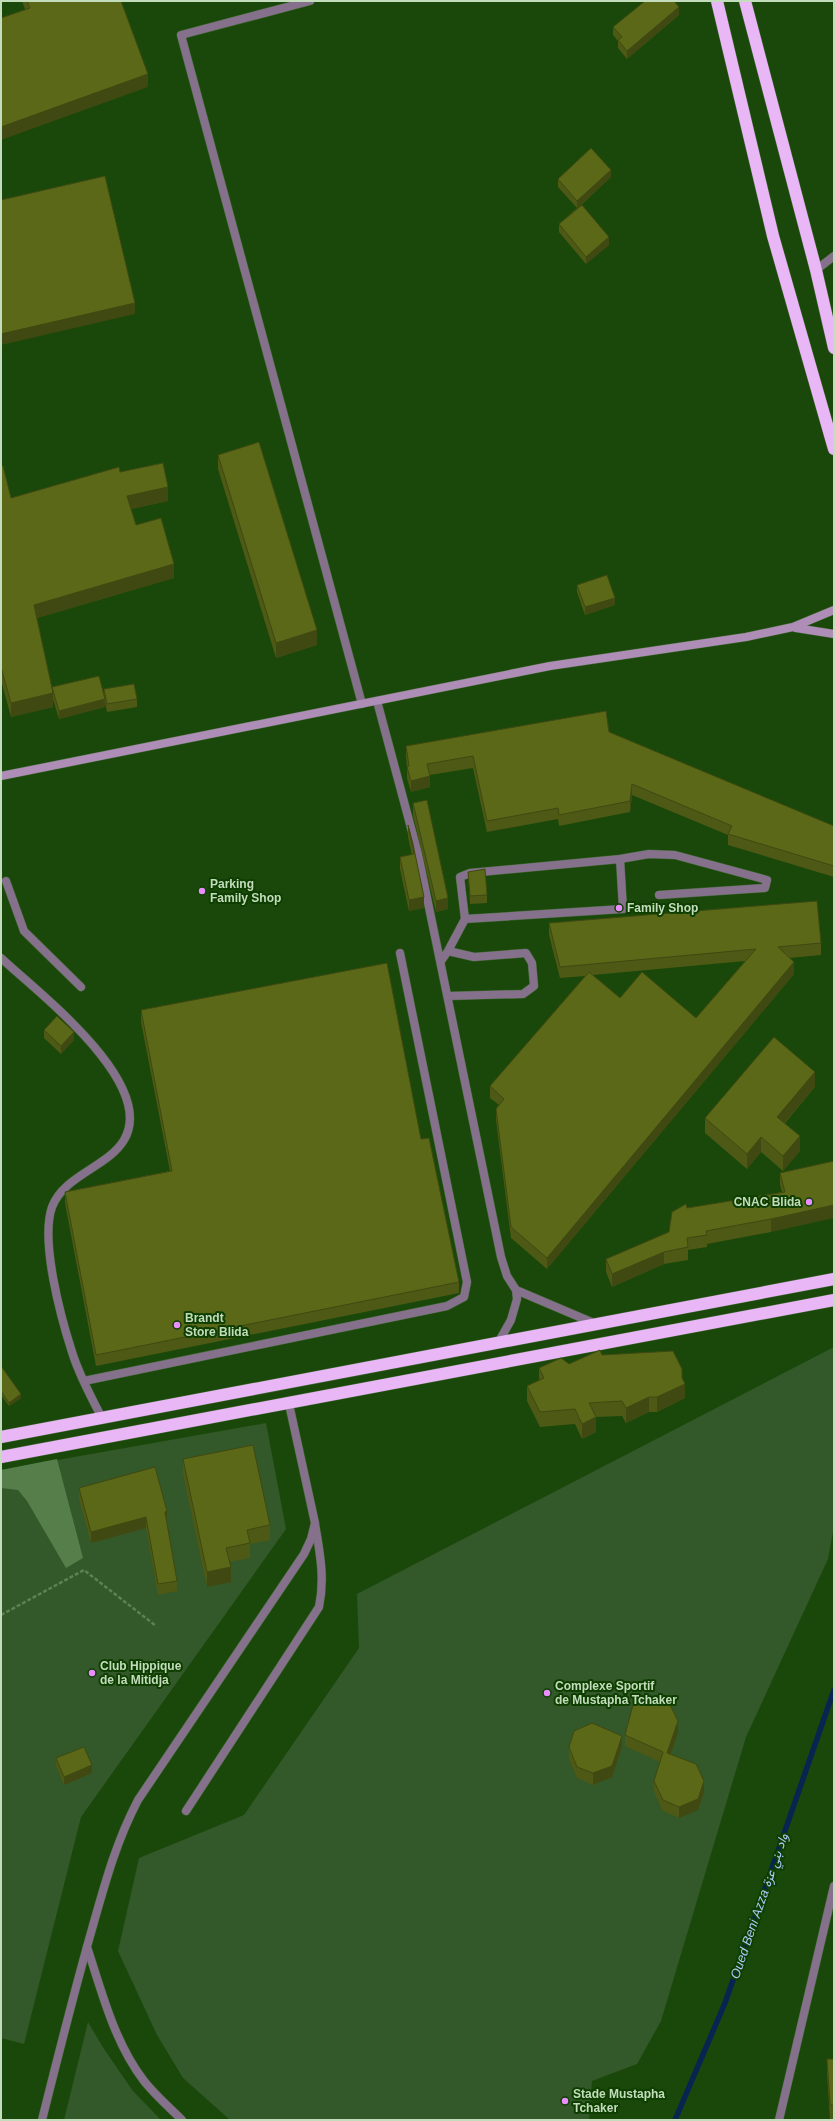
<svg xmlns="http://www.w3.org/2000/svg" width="835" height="2121" font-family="Arial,Vazirmatn,sans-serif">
<rect width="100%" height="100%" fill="#1a480a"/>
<path fill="#335829" d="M834 1347V1526L828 1559 746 1737 661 2021 637 2064 592 2081 589 2120H230L183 2078 157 2035 118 1951 139 1858 244 1815 359 1648 357 1594Z
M266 1423 286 1529 81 1817 24 2044 1 2038V1470Z
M88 2022 104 2049 133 2091 161 2120H64Z"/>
<path fill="#557e4a" d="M57 1459 83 1558 66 1568 27 1501 18 1490 1 1488V1470Z"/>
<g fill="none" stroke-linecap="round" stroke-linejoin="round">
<path stroke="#082552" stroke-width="5.5" d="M675 2120 725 2003 834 1690"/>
<defs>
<path id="lane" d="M377 701 418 854 501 1257 507 1276 516 1290 517 1299 511 1320 498 1343
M620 859 649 854 675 855 767 880 765 888 659 895
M6 881 24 931 81 987
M1 958C36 991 158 1083 124 1140 108 1167 64 1175 52 1207 40 1241 61 1318 72 1352 79 1375 91 1397 102 1418
M441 961 448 951 465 919 460 877 470 873 620 859 623 909 465 919
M448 996 523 994 534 986 532 963 526 953 474 957 448 951
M516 1290 596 1324
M84 1381 447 1306 464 1297 467 1282 400 953
M186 1811 319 1607C325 1579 320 1553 315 1524
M87 1947C102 1992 114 2042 144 2081 155 2095 169 2107 182 2120"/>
<path id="street" d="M310 1 181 35 362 704
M816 270 834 256
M42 2120C58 2056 74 1992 92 1929 105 1883 116 1842 138 1800L304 1554 311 1539 315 1523 289 1404
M779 2120 834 1886"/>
<path id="secondary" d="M796 628 834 634
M1 776 550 666 746 637 793 627 834 610"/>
<path id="highway" d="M717 1 773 236 834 449
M745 1 816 270 834 348
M1 1437 834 1279
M1 1457 834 1300"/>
</defs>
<use href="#lane" stroke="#3c662e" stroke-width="9"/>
<use href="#street" stroke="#3c662e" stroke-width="9"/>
<use href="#secondary" stroke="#3c662e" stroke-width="9"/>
<use href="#highway" stroke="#3c662e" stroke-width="13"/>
<path stroke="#5c824f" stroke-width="2.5" stroke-dasharray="4 2" stroke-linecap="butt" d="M1 1615 84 1570 156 1626"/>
<use href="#lane" stroke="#85718b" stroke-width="8"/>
<use href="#street" stroke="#85718b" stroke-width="8"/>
<use href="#secondary" stroke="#ae8db6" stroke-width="8"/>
<use href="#highway" stroke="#e9b6f6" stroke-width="12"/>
</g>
<path fill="#4d5915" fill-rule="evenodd" d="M22 1H121L148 87 25 9Z
M679 15 627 59 618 48V41L613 35V27Z
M611 177 579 207 609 245 586 264 559 232V224L577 208 558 187V179Z
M218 455 317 645 276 658 218 469Z
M1 466 11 498 120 472 168 501 131 509 136 525 174 578 37 618 52 689 104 696V689L137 699V707L107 712 105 702V707L59 719 53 699V707L11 717 1 680Z
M577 585 615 605 585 615 577 592Z
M609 732 834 826V877L728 845V835L632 795 630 812 559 826 558 819 487 832 473 768 430 775V787L411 792 407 778V767L406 757V746Z
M413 803 448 909 436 912 413 815Z
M408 825 413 844 424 908 409 911 400 869V857L412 855 408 837Z
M468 872 487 895V903L470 904Z
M549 923 821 943V955L789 958 794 974 547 1269 511 1238 496 1120V1109L499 1105 490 1098V1086L585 976 560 978 549 935ZM745 961 696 1018 620 998 593 975Z
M141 1010 421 1139 459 1282V1293L96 1366 65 1203V1192L170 1171 141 1022Z
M44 1030 74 1040 61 1054 44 1038Z
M815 1087 785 1123 800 1151 783 1171 761 1152 747 1169 705 1133V1118Z
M834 1161 771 1232 707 1244V1247L688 1250V1260L664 1264 612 1287 606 1272V1259L669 1232 687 1208 782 1192 780 1185V1173Z
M602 1355 682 1378 685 1398 657 1412H649L626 1423 622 1416 596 1417V1432L582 1439 575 1424 540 1427 527 1401V1386L539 1380V1368L569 1364Z
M1 1366 21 1398 9 1406 1 1395Z
M183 1459 270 1525V1540L250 1544V1558L229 1562 231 1582 207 1587 183 1474Z
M79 1488 167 1522 177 1581V1591L158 1595 146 1528 91 1543 79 1499Z
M678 1733 671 1754 704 1792 698 1810 679 1818 663 1811 654 1792V1781L660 1762 625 1746V1735Z
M569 1747H622L612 1777 593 1785 577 1778 569 1759Z
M56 1758 92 1773 64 1785 56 1766Z
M827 2059H834V2119L830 2120 827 2074Z"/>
<path fill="#3f4911" d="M679 7V15L627 59V51Z
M148 74V87L1 140V127Z
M611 170V177L577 208V201Z
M609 237V245L586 264V257Z
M135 303V314L1 345V334Z
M168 487V501L127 510V496Z
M174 564V578L34 619V605Z
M615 598V605L585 615V607Z
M317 630V645L276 658V643Z
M53 693V707L11 717V703Z
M105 699V707L59 719V711Z
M430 776V787L411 792V781Z
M632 784V795L630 812V801Z
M424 897V908L409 911V900Z
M448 898V909L436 912V901Z
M794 962V974L547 1269V1258Z
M74 1032V1040L61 1054V1046Z
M815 1072V1087L777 1131V1117Z
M800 1136V1151L783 1171V1156Z
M761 1137V1152L747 1169V1154Z
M834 1205V1218L771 1232V1219Z
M664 1252V1264L612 1287V1274Z
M685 1384V1398L657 1412V1397Z
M21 1394V1398L9 1406V1403Z
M649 1397V1412L626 1423V1408Z
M596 1417V1432L582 1439V1424Z
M167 1511V1522L165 1523V1512Z
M146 1517V1528L91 1543V1532Z
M231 1567V1582L207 1587V1572Z
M678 1721V1733L667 1764V1753Z
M622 1736V1747L612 1777 593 1785V1773Z
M92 1765V1773L64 1785V1777Z
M704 1781V1792L698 1810 679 1818V1807Z"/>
<path fill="#5a6818" stroke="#3f4911" d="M27 1H121L148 74 1 127V18L30 8Z
M645 1H674L679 7 627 51 618 40 622 37 613 27Z
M591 148 611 170 577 201 558 179Z
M105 176 135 303 1 334V200Z
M582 205 609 237 586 257 559 224Z
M259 442 317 630 276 643 218 455Z
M163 463 168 487 127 496 136 525 161 518 174 564 34 605 53 693 11 703 1 667V466H3L11 498 119 467 120 472Z
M607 575 615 598 585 607 577 585Z
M99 676 105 699 59 711 52 687Z
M134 684 137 699 107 704 104 689Z
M606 711 609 732 834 826V866L728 834 732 826 632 784 630 801 559 815 558 808 487 821 473 756 427 764 430 776 411 781 407 767 409 766 406 746Z
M427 800 448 898 436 901 413 803Z
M408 825 413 844 424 897 409 900 400 857 414 854Z
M485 869 487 895 470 896 468 872Z
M817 901 821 943 778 947 794 962 547 1258 511 1227 496 1109 504 1099 490 1086 589 972 620 998 642 972 696 1018 756 949 560 967 549 923Z
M387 963 421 1139 429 1138 459 1282 96 1355 65 1192 172 1171 141 1010Z
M57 1016 74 1032 61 1046 44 1030Z
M774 1037 815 1072 777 1117 800 1136 783 1156 761 1137 747 1154 705 1118Z
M834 1161V1205L771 1219 706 1231 707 1235 687 1238 688 1247 664 1252 612 1274 606 1259 669 1232 672 1212 686 1204 687 1208 785 1192 780 1173Z
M600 1350 602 1355 673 1351 682 1369V1378L685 1384 657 1397H649L626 1408 622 1401 589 1403 596 1417 582 1424 575 1409 540 1412 527 1386 544 1378 539 1368 561 1358 569 1364Z
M1 1366 21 1394 9 1403 1 1391Z
M253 1445 270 1525 247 1530 250 1543 226 1548 231 1567 207 1572 183 1459Z
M155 1467 167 1511 165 1512 177 1581 158 1584 146 1517 91 1532 79 1488Z
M650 1698 670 1705 678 1721 667 1753 696 1764 704 1781 698 1799 679 1807 663 1800 654 1781 663 1752 625 1735 633 1705Z
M592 1723 622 1736 612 1766 593 1773 577 1767 569 1747 574 1731Z
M84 1747 92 1765 64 1777 56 1758Z
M827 2059H834V2105H830Z"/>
<g fill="#e88eff" stroke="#0e3e00" stroke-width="1.5">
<circle cx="202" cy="891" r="4"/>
<circle cx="619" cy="908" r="4"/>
<circle cx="809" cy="1202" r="4"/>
<circle cx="177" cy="1325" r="4"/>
<circle cx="92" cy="1673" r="4"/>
<circle cx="547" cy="1693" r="4"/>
<circle cx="565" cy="2101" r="4"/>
</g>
<g text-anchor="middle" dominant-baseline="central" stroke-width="4" stroke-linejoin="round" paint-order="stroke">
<g font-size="12" font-weight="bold" fill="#c3ddbc" stroke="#0e3e00" text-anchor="start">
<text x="210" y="884">Parking<tspan x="210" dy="14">Family Shop</tspan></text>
<text x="627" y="908">Family Shop</text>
<text x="801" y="1202" text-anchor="end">CNAC Blida</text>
<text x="185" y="1318">Brandt<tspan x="185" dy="14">Store Blida</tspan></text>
<text x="100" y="1666">Club Hippique<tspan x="100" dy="14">de la Mitidja</tspan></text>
<text x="555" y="1686">Complexe Sportif<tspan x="555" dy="14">de Mustapha Tchaker</tspan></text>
<text x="573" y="2094">Stade Mustapha<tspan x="573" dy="14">Tchaker</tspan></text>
</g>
<g font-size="13" font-style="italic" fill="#adcaf8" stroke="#0e3e00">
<text transform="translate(759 1906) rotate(-71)">Oued Beni Azza واد بني عزة</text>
</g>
</g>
<rect width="835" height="2121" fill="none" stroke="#c3ddbc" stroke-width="4"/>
</svg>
